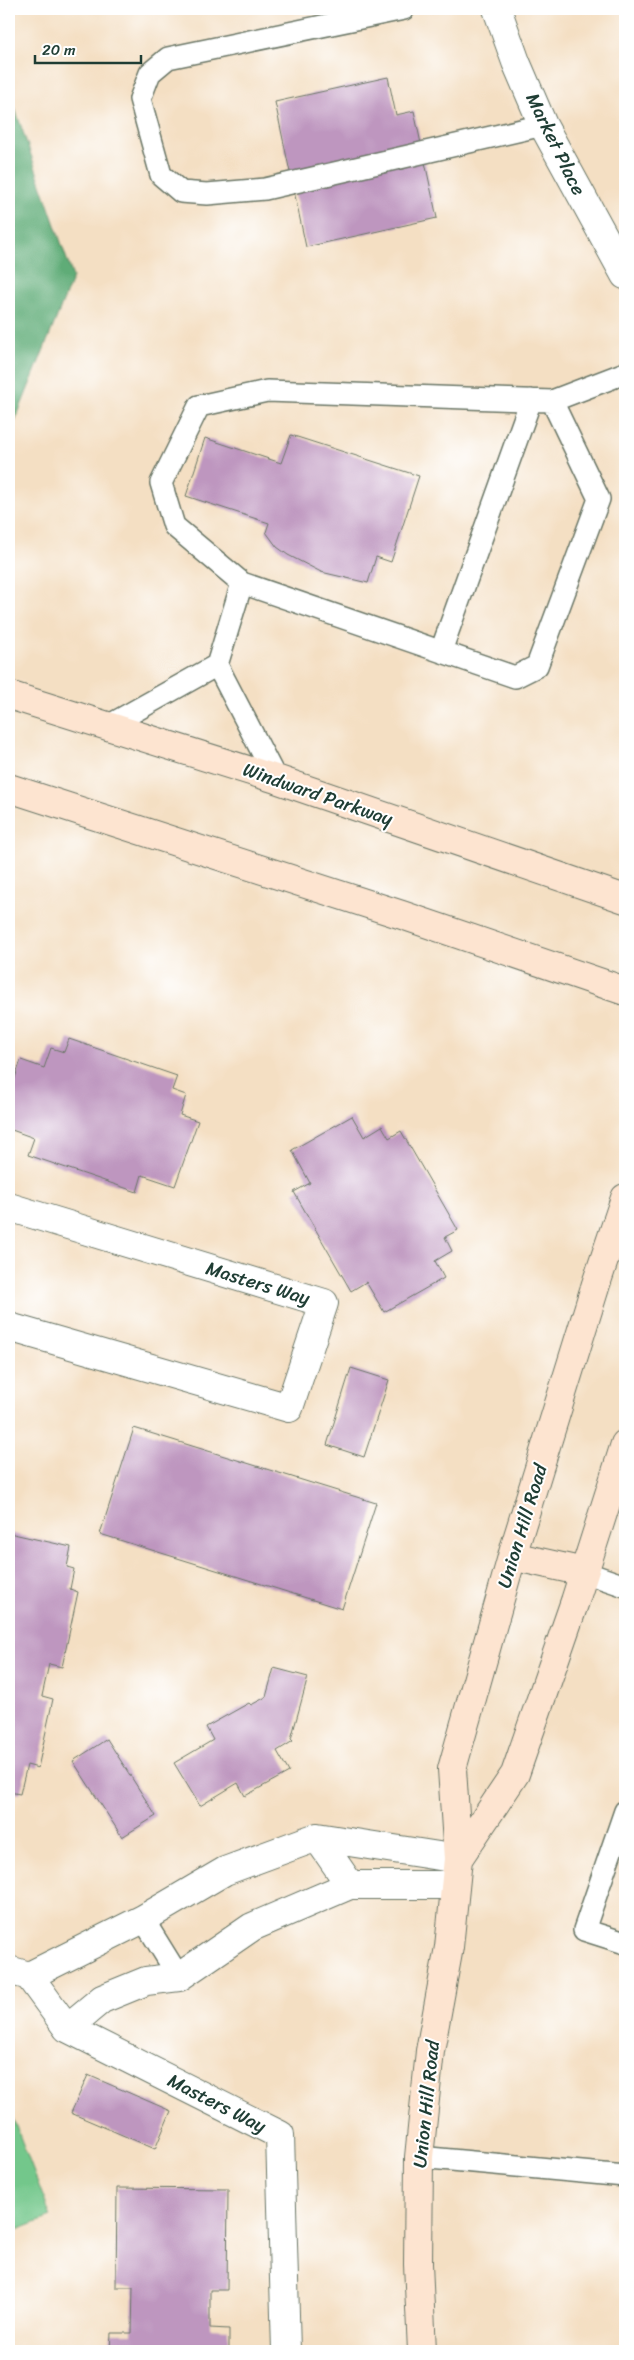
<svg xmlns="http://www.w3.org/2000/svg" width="634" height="2360" font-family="Sriracha,sans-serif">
<rect width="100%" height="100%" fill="#fff"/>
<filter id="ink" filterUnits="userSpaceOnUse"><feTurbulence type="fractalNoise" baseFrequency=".02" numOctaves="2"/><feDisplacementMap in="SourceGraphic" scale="10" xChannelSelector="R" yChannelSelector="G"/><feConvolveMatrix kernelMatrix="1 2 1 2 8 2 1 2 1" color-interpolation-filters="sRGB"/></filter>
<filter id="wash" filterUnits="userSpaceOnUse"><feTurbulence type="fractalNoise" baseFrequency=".0096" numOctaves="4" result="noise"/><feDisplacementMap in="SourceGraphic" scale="20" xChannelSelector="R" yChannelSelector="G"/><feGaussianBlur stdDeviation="1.12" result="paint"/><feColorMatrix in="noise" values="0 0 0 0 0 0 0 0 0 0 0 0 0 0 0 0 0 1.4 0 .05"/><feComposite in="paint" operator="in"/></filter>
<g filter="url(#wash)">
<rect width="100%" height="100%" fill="#f4dfc3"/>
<path fill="#73c78b" stroke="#498260" d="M9 2108 51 2217 9 2233Z"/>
<path fill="#5eac77" stroke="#3e7456" d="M9 91 73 277 9 436Z"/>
<g id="blocks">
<path fill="#be96bf" d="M388 77 396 115 414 111 437 218 306 247 275 102Z
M291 435 419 476 391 562 376 557 368 583 321 572 288 555 277 547 266 532 269 523 186 496 205 438 281 463Z
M69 1039 177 1076 172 1090 186 1095 180 1115 198 1121 175 1186 142 1175 137 1192 28 1155 34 1138 9 1129V1096L21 1060 44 1068 51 1048 64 1052Z
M352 1116 364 1137 382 1126 389 1138 401 1131 458 1230 445 1237 452 1251 435 1261 444 1278 384 1312 366 1282 351 1291 294 1192 310 1183 292 1150Z
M351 1368 389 1380 364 1457 327 1445Z
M134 1428 376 1503 342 1609 100 1534Z
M9 1533 71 1547 67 1567 74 1569 70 1589 78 1592 62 1667 49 1664 42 1696 53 1699 38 1768 27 1765 20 1794 9 1792Z
M274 1668 308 1677 291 1739 293 1741 277 1751 289 1772 245 1796 238 1783 200 1806 174 1763 213 1740 206 1727 249 1703 251 1705 266 1697Z
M107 1739 156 1816 122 1837 73 1761Z
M88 2075 171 2111 155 2149 71 2113Z
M117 2188 228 2189 227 2290H210V2328L229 2329V2351H110L111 2333H132L133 2287H116Z"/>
</g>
</g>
<g filter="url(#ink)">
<use href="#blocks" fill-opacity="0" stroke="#6a7666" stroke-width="1"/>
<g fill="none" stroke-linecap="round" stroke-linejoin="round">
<defs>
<path id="lane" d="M404 9 168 58 150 73 140 99 161 175 181 192 207 194 265 189 543 125
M552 401 599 499 537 666 515 677 242 583 174 526 161 483 199 406 267 391 552 401 625 373
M441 651 531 400
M217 665 276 779
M108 726 217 665 242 583
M584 1572 625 1586
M625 1811 584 1930 625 1943
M143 1919 179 1977
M419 2157 625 2176"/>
<path id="street" d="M497 9 516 62 543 125 625 275
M9 1207 324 1303 289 1408 9 1327
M317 1837 350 1885
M9 1970 29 1976 67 2028 280 2135 286 2351
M29 1976 143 1919 225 1871 317 1837 458 1859
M67 2028 102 1999 146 1981 179 1977 252 1927 350 1885H453"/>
<path id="secondary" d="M9 695 276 779 625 899
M9 788 402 915 625 991
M512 1556 584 1572
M458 1859 515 1774 575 1601 625 1444
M422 2351 418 2264 419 2157 430 2051 449 1947 458 1859 452 1769 515 1546 596 1284 625 1198"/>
</defs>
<use href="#lane" stroke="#6a7666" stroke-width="24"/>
<use href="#street" stroke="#6a7666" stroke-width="30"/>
<use href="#secondary" stroke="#6a7666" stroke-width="30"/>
<use href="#lane" stroke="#fff" stroke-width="21"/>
<use href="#street" stroke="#fff" stroke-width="28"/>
<use href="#secondary" stroke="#fde4d0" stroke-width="28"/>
</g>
</g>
<g text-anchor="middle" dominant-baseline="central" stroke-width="4" stroke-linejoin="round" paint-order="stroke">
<g font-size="19" fill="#1f3d34" stroke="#fff">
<text transform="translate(556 144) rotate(64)">Market Place</text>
<text transform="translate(318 794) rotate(19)">Windward Parkway</text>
<text transform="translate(258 1283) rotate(17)">Masters Way</text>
<text transform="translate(522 1526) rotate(-73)">Union Hill Road</text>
<text transform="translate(217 2103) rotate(27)">Masters Way</text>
<text transform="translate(426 2104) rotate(-84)">Union Hill Road</text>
</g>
</g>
<rect width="634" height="2360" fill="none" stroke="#fff" stroke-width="30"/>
<path d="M35 55v8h106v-8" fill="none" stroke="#1f3d34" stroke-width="2.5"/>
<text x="42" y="55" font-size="15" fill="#1f3d34" stroke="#ffffff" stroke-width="4" paint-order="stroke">20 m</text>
</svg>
